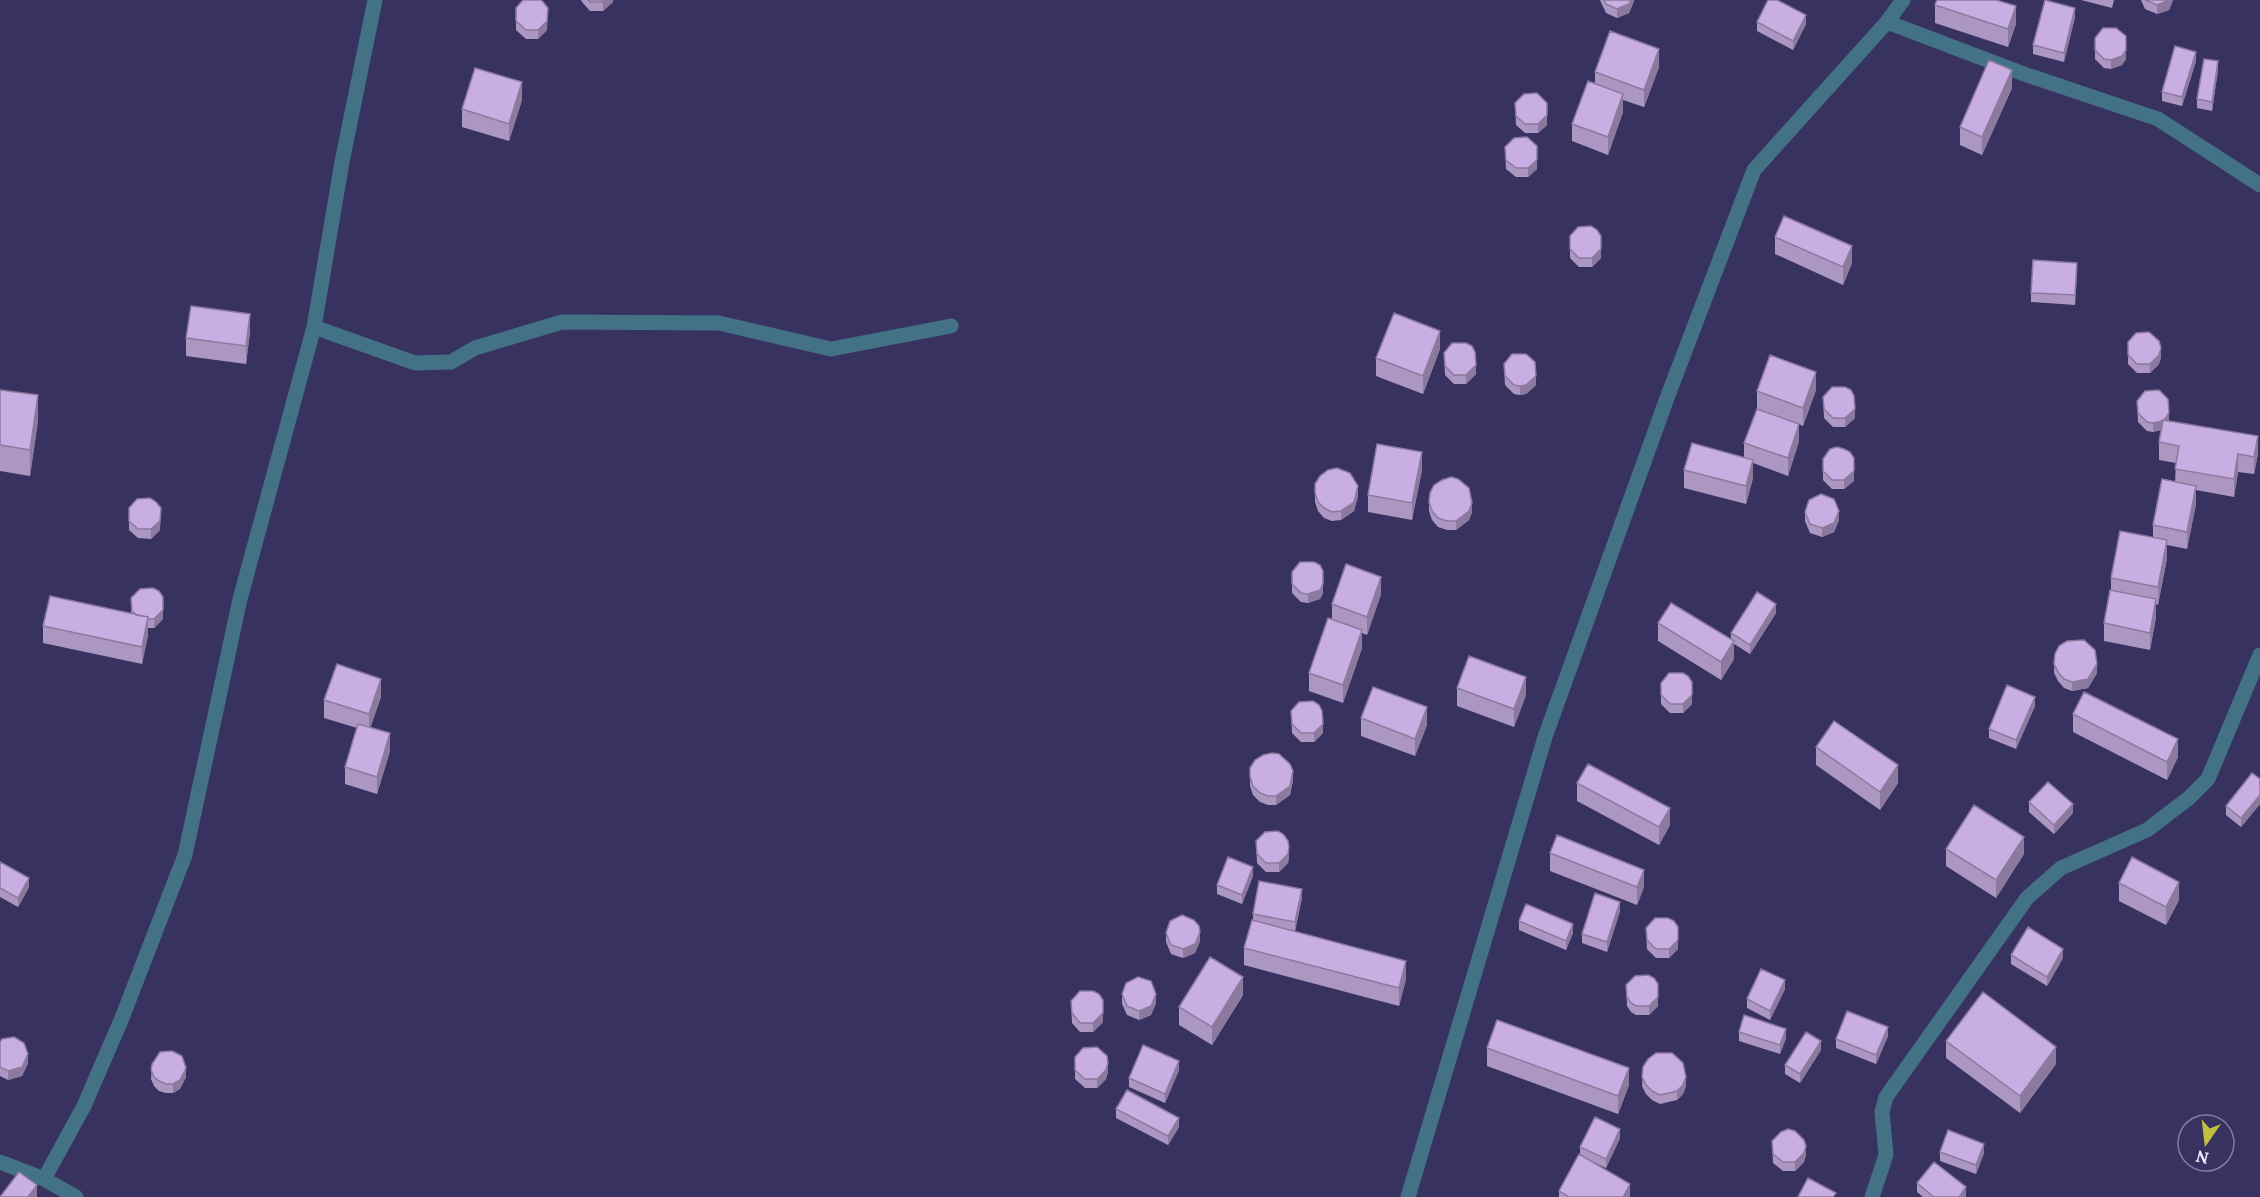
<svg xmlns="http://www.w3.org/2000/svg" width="2260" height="1197" font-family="Lora,serif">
<rect width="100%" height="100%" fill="#383260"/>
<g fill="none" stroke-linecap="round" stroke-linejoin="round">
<path stroke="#437287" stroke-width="15" d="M1887 22 2024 74 2158 119 2260 185
M314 327 415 363 451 362 475 348 562 322 719 323 831 349 951 326
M0 1162 44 1179 76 1197
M44 1179 84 1106 122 1018 185 855 240 599 314 327 342 162 375 0
M1408 1197 1545 737 1667 398 1754 170 1887 22 1903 0
M1872 1197 1886 1155 1882 1112 1886 1097 2027 898 2061 868 2147 830 2189 798 2208 779 2260 655"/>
</g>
<path fill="#ac96c2" d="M581 0H613V2L603 11H590L582 2Z
M1600 0H1634V1L1629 13 1617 18 1606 13Z
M2081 0H2114L2112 8Z
M2141 0H2173L2169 10 2157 14 2145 9Z
M1935 5 2016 24 2008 47 1935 23Z
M516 8H548L547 30 538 39H526L516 30Z
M2075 17 2064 62 2033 54V45Z
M1757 22 1806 24 1793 50 1757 31Z
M2095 38 2126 59 2122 65 2111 69 2104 68 2095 59Z
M2196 61 2182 106 2162 101V92Z
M1659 67 1644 107 1623 100V112L1608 155 1572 141V124L1595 84V72Z
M2218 70 2212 111 2197 108V99Z
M2012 88 1982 155 1960 145V127Z
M522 100 509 141 462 127V109Z
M1515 103H1547V125L1538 133H1525L1516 125Z
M1505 147 1537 169 1528 177H1516L1506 169Z
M1570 236 1601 258 1592 267H1579L1570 258Z
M1775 237 1852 263 1843 285 1775 254Z
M2077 272 2075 305 2031 302V293Z
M250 332 246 364 186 356V338Z
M2128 342 2161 357 2159 364 2150 373H2137L2128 364Z
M1440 349 1423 394 1376 376V358Z
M1444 353 1476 374 1466 384H1454L1445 375Z
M1504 364 1536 385 1526 394 1520 395 1514 394 1505 385Z
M0 390 38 421 30 476 0 471Z
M1816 390 1803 426 1799 424V441L1788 476 1753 463V478L1746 504 1684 488V470L1744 458V443L1757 409V391Z
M1823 397 1855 418 1845 427H1833L1824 418Z
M2137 401 2169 421 2258 454 2254 474 2238 472 2234 497 2196 490V504L2187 549 2167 545V558L2158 605 2156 604V617L2150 650 2104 641V623L2111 590V578L2153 538V525L2175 482 2176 463 2159 460V442L2161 430 2153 432 2147 431 2138 422Z
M1823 459 1854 481 1844 489H1832L1823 480Z
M1422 470 1412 520 1368 512V495Z
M1315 484 1358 496 1354 511 1341 520 1332 521 1324 518 1318 511 1315 502Z
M1429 502 1472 512 1469 520 1456 530H1447L1438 527 1432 520 1429 511Z
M129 508H161L160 530 151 539 138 538 129 530Z
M1805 512 1839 520 1834 532 1822 537 1810 533 1805 521Z
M1292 572 1323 593 1320 599 1308 603 1301 602 1292 593Z
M1381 594 1367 635 1362 633V648L1343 703 1309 691V673L1332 620V604Z
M163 597V619L154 628H148V635L142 664 43 643V626L131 614V598Z
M1776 613 1750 654 1734 644V659L1721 680 1658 641V623L1731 639V633Z
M2055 654 2097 673 2088 688 2072 691 2064 688 2058 681 2054 673Z
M1661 683 1692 704 1683 713H1670L1661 704Z
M1457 688 1526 695 1514 727 1457 706Z
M381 697 370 728 390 751 377 794 345 784V767L357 728 324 718V700Z
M2035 706 2016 749 1989 738V729Z
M1291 711 1323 733 1314 742H1301L1292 733Z
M2073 714 2178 757 2167 780 2073 732Z
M1361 718 1427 725 1415 756 1361 736Z
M1816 747 1898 783 1880 810 1816 765Z
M1250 768 1293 780 1290 795 1276 805H1268L1260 802 1253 795 1250 786Z
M2260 779V804L2241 827 2226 815V806Z
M1577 783 1670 825 1659 845 1577 801Z
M2029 802 2073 813 2054 834 2029 812Z
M1256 841 1289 856 1288 863 1279 872H1266L1257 863Z
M1946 849 2024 854 1996 898 1946 866Z
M1550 853 1644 887 1637 905 1550 871Z
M0 862 29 887 18 907 0 897Z
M1253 876 1242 904 1217 894V885Z
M2119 883 2179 900 2166 925 2119 901Z
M1302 898 1295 931 1282 928 1406 979 1399 1006 1244 965V948L1253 921V914Z
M1620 911 1607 952 1582 943V934Z
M1519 921 1573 933 1566 950 1519 930Z
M1678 927V949L1669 958H1656L1647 949 1646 928Z
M1166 933 1200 941 1195 953 1183 958 1171 954 1166 942Z
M2011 955 2063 958 2047 986 2011 964Z
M1626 985 1658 1006 1649 1015H1636L1631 1012 1627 1006Z
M1785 989 1770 1020 1747 1008V999Z
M1122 994 1156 1003 1151 1015 1139 1020 1127 1015 1122 1004Z
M1243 995 1212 1045 1179 1025V1007Z
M1103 1000V1022L1093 1032H1080L1072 1023 1071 1001Z
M1739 1032 1786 1038 1780 1054 1739 1041Z
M1888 1036 1876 1064 1836 1048V1039Z
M1946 1041 2056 1064 2020 1113 1946 1058Z
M0 1042 28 1063 22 1076 8 1080 0 1076Z
M1487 1048 1629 1085 1618 1114 1487 1066Z
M1821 1050 1800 1083 1785 1074V1065Z
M1075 1057 1108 1072 1106 1079 1097 1088H1085L1075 1079Z
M152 1064 186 1077 180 1089 173 1093H166L159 1091 154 1086 151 1079Z
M1643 1067 1686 1086 1683 1094 1677 1100 1660 1104 1652 1100 1646 1094 1642 1086Z
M1179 1070 1165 1103 1129 1087V1078Z
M1116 1109 1179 1127 1168 1145 1116 1118Z
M1620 1138 1606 1168 1591 1161 1630 1197H1559V1191L1580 1155V1147Z
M1772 1141 1806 1155 1804 1162 1795 1171H1783L1773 1163Z
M1940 1152 1984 1153 1976 1174 1940 1161Z
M1917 1183 1966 1196V1197H1923L1917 1192Z"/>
<path fill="#8c7a9e" d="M606 0H613V2L603 11V2Z
M1631 0H1634V1L1629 13 1617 18V9Z
M2169 0H2173L2169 10 2157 14V5Z
M2016 6V24L2008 47V29Z
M2075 8V17L2064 62V53Z
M1806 15V24L1793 50V41Z
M547 21V30L538 39V30Z
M1659 49V67L1644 107V90Z
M2126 50V59L2122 65 2111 69V60Z
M2196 52V61L2182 106V97Z
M2218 61V70L2212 111V102Z
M2012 70V88L1982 155V137Z
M522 82V100L509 141V124Z
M1623 94V112L1608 155V137Z
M1547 115V125L1538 133V124Z
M1537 146V169L1528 177V168Z
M1852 246V263L1843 285V267Z
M1601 249V258L1592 267V258Z
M250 314V332L246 364V346Z
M1440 331V349L1423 394V376Z
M2161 348V357L2159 364 2150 373V364Z
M1476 365V374L1466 384V375Z
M1816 372V390L1803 426V408Z
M1536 376V385L1526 394 1520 395V386Z
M38 395V421L30 476V450Z
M1855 409V418L1845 427V418Z
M2169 413V422L2165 428 2153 432V423Z
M1799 424V441L1788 476V458Z
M2258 436V454L2254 474V457Z
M1422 452V470L1412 520V503Z
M2238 454V472L2234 497V479Z
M1753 460V478L1746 504V486Z
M1854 471V481L1844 489V480Z
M1358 486V496L1354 511 1341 520V511Z
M2196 486V504L2187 549V532Z
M1472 503V512L1469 520 1456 530V521Z
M1839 511V520L1834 532 1822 537V528Z
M160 521V530L151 539V529Z
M2167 540V558L2158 605V587Z
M1381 577V594L1367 635V617Z
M1323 584V593L1320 599 1308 603V594Z
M2156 599V617L2150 650V633Z
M1776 604V613L1750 654V645Z
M163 610V619L154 628V619Z
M148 617V635L142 664V647Z
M1362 630V648L1343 703V685Z
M1734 641V659L1721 680V662Z
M2097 664V673L2088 688 2072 691V682Z
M1526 677V695L1514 727V709Z
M381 679V697L369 732V714Z
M1692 695V704L1683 713V704Z
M2035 697V706L2016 749V740Z
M1427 707V725L1415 756V739Z
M1323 724V733L1314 742V733Z
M390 733V751L377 794V777Z
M2178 739V757L2167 780V762Z
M1898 765V783L1880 810V792Z
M1293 771V780L1290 795 1276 805V796Z
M2260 795V804L2241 827V818Z
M2073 804V813L2054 834V825Z
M1670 808V825L1659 845V827Z
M2024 837V854L1996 898V880Z
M1289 847V856L1288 863 1279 872V863Z
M1253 867V876L1242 904V895Z
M1644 870V887L1637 905V887Z
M29 878V887L18 907V898Z
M2179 882V900L2166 925V907Z
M1302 889V898L1295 931V922Z
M1620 902V911L1607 952V942Z
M1573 924V933L1566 950V941Z
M1200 932V941L1195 953 1183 958V949Z
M1678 940V949L1669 958V949Z
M2063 949V958L2047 986V977Z
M1406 961V979L1399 1006V988Z
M1243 977V995L1212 1045V1027Z
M1785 980V989L1770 1020V1011Z
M1658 984V1006L1649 1015V1006Z
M1156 994V1003L1151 1015 1139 1020V1011Z
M1103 1013V1022L1093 1032V1023Z
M1888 1027V1036L1876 1064V1055Z
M1786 1029V1038L1780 1054V1045Z
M1821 1041V1050L1800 1083V1074Z
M2056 1047V1064L2020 1113V1096Z
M28 1054V1063L22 1076 8 1080V1071Z
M1179 1061V1070L1165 1103V1094Z
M1108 1063V1072L1106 1079 1097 1088V1079Z
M186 1068V1077L180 1089 173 1093V1084Z
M1629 1068V1085L1618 1114V1096Z
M1686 1077V1086L1683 1094 1677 1100V1091Z
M1179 1118V1127L1168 1145V1136Z
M1620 1129V1138L1606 1168V1159Z
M1984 1144V1153L1976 1174V1165Z
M1806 1146V1155L1804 1162 1795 1171V1162Z
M1630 1184V1197H1623Z
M37 1185V1197H28Z
M1966 1187V1197H1959Z"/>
<path fill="#c8aee2" stroke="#8c7a9e" stroke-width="1.5" d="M523 0H541L543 2 548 8 547 21 538 30H526L516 21V8Z
M588 0H606L603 2H590Z
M1604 0H1631L1629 4 1617 9 1606 4Z
M1768 0H1777L1806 15 1793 41 1757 22Z
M1937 0H1996L2016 6 2008 29 1935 5Z
M2045 0 2075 8 2064 53 2033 45Z
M2145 0H2169L2157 5Z
M2103 28H2116L2126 36V50L2122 56 2111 60 2104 59 2095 50V38Z
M1610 31 1659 49 1644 90 1595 72Z
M2175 46 2196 52 2182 97 2162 92Z
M2204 59 2218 61 2212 102 2197 99Z
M1989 60 2012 70 1982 137 1960 127Z
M475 68 522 82 509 124 462 109Z
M1588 81 1623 94 1608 137 1572 124Z
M1537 93 1547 103V115L1538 124H1525L1516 116 1515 103 1524 94Z
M1527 137 1537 146V160L1528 168H1516L1506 160 1505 147 1514 138Z
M1784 216 1852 246 1843 267 1775 237Z
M1591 226 1597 230 1601 236V249L1592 258H1579L1570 249V236L1578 227Z
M2033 260 2077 263 2075 295 2031 293Z
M191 306 250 314 246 346 186 338Z
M1394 313 1440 331 1423 376 1376 358Z
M2149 332 2159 341 2161 348 2159 355 2150 364H2137L2128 355V342L2136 333Z
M1452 343H1466L1472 346 1475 352 1476 365 1466 375H1454L1445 366 1444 353Z
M1512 354H1526L1535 362 1536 376 1526 385 1520 386 1514 385 1505 376 1504 364Z
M1770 355 1816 372 1803 408 1757 391Z
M1832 387H1845L1851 390 1854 396 1855 409 1845 418H1833L1824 409 1823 397Z
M0 390 38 395 30 450 0 445Z
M2159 390 2168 399 2169 413 2165 419 2159 422 2153 423 2147 422 2138 413 2137 401 2145 391Z
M1757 409 1799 424 1788 458 1744 443Z
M2163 420 2258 436 2254 457 2238 454 2234 479 2175 469 2179 446 2159 442Z
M1692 443 1753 460 1746 486 1684 470Z
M1377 444 1422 452 1412 503 1368 495Z
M1837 447 1844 449 1850 452 1854 458V471L1844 480H1832L1823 471V459L1830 449Z
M1337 468 1350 473 1358 486 1354 502 1341 511 1332 512 1324 508 1318 502 1315 493V484L1320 476 1328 470Z
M1451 477 1458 479 1469 488 1472 503 1469 511 1456 521H1447L1438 518 1432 511 1429 502 1430 493 1434 485 1442 480Z
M2162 479 2196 486 2187 532 2153 525Z
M1821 494 1834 499 1839 511 1834 523 1822 528 1810 524 1805 512 1809 500Z
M150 498 156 502 161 508 160 521 151 529H138L129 521V508L137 499Z
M2120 531 2167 540 2158 587 2111 578Z
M1300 562H1314L1320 565 1323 571V584L1320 590 1308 594 1301 593 1292 584V572Z
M1346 564 1381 577 1367 617 1332 604Z
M153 588 159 591 163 597V610L154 619H148V617L136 615 132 611 131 598 140 589Z
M2110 590 2156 599 2150 633 2104 623Z
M1757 592 1776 604 1750 645 1731 633Z
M50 596 148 617 142 647 43 626Z
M1671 603 1734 641 1721 662 1658 623Z
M1328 618 1362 630 1343 685 1309 673Z
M2084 640 2095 650 2097 664 2088 679 2072 682 2064 679 2058 672 2054 664 2055 654 2059 646 2067 641Z
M1469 656 1526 677 1514 709 1457 688Z
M337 664 381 679 369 714 324 700Z
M1669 673H1683L1688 676 1692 682V695L1683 704H1670L1661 695V683Z
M2007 685 2035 697 2016 740 1989 729Z
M1373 687 1427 707 1415 739 1361 718Z
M2084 692 2178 739 2167 762 2073 714Z
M1313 701 1319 705 1322 711 1323 724 1314 733H1301L1292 724 1291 711 1299 702Z
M1834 721 1898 765 1880 792 1816 747Z
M358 724 390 733 377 777 345 767Z
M1272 753 1279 754 1290 764 1293 771 1290 786 1276 796H1268L1260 793 1253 786 1250 777V768L1255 760 1263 755Z
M1588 764 1670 808 1659 827 1577 783Z
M2252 773 2260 779V795L2241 818 2226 806Z
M2048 782 2073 804 2054 825 2029 802Z
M1974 805 2024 837 1996 880 1946 849Z
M1278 831 1284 835 1288 841 1289 847 1288 854 1279 863H1266L1257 854 1256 841 1265 832Z
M1557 835 1644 870 1637 887 1550 853Z
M1228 857 1253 867 1242 895 1217 885Z
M2132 857 2179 882 2166 907 2119 883Z
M0 862 29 878 18 898 0 888Z
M1259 881 1302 889 1295 922 1253 914Z
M1595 893 1620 902 1607 942 1582 934Z
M1526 904 1573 924 1566 941 1519 921Z
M1182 915 1194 920 1199 926 1200 932 1195 944 1183 949 1171 945 1166 933 1170 921Z
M1655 918H1668L1674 921 1678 927V940L1669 949H1656L1647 940 1646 928Z
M1252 920 1406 961 1399 988 1244 948Z
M2028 927 2063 949 2047 977 2011 955Z
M1210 957 1243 977 1212 1027 1179 1007Z
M1761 969 1785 980 1770 1011 1747 999Z
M1648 975 1654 978 1658 984V997L1649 1006H1636L1631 1003 1627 997 1626 985 1635 976Z
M1138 977 1151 981 1156 994 1151 1006 1139 1011 1127 1006 1122 994 1126 983Z
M1080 991H1093L1099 994 1103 1000V1013L1093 1023H1080L1072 1013 1071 1001Z
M1983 992 2056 1047 2020 1096 1946 1041Z
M1847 1011 1888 1027 1876 1055 1836 1039Z
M1744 1015 1786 1029 1780 1045 1739 1032Z
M1497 1020 1629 1068 1618 1096 1487 1048Z
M1806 1032 1821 1041 1800 1074 1785 1065Z
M14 1037 24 1043 28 1054 22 1067 8 1071 0 1067V1042L2 1039Z
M1143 1045 1179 1061 1165 1094 1129 1078Z
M1097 1047 1107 1056 1108 1063 1106 1070 1097 1079H1085L1075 1070V1057L1083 1048Z
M172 1051 182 1056 186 1068 180 1080 173 1084H166L159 1081 154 1077 151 1070 152 1064 160 1052Z
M1656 1053H1672L1683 1063 1686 1077 1683 1085 1677 1091 1660 1095 1652 1091 1646 1085 1642 1077 1643 1067 1648 1059Z
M1127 1090 1179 1118 1168 1136 1116 1109Z
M1595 1117 1620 1129 1606 1159 1580 1147Z
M1788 1129 1795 1131 1804 1140 1806 1146 1804 1153 1795 1162H1783L1773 1154 1772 1141 1781 1132Z
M1948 1130 1984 1144 1976 1165 1940 1152Z
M1579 1154 1630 1184 1623 1197H1569L1559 1191Z
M1934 1162 1966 1187 1959 1197H1934L1917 1183Z
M19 1172 37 1185 28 1197H0Z
M1808 1178 1836 1193 1833 1197H1798Z"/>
<g transform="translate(2206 1143) rotate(194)"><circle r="28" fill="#383260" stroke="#817da0" stroke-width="1.5"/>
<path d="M0-4.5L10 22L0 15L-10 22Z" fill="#c1be40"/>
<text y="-9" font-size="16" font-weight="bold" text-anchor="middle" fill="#eeedff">N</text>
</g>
</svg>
